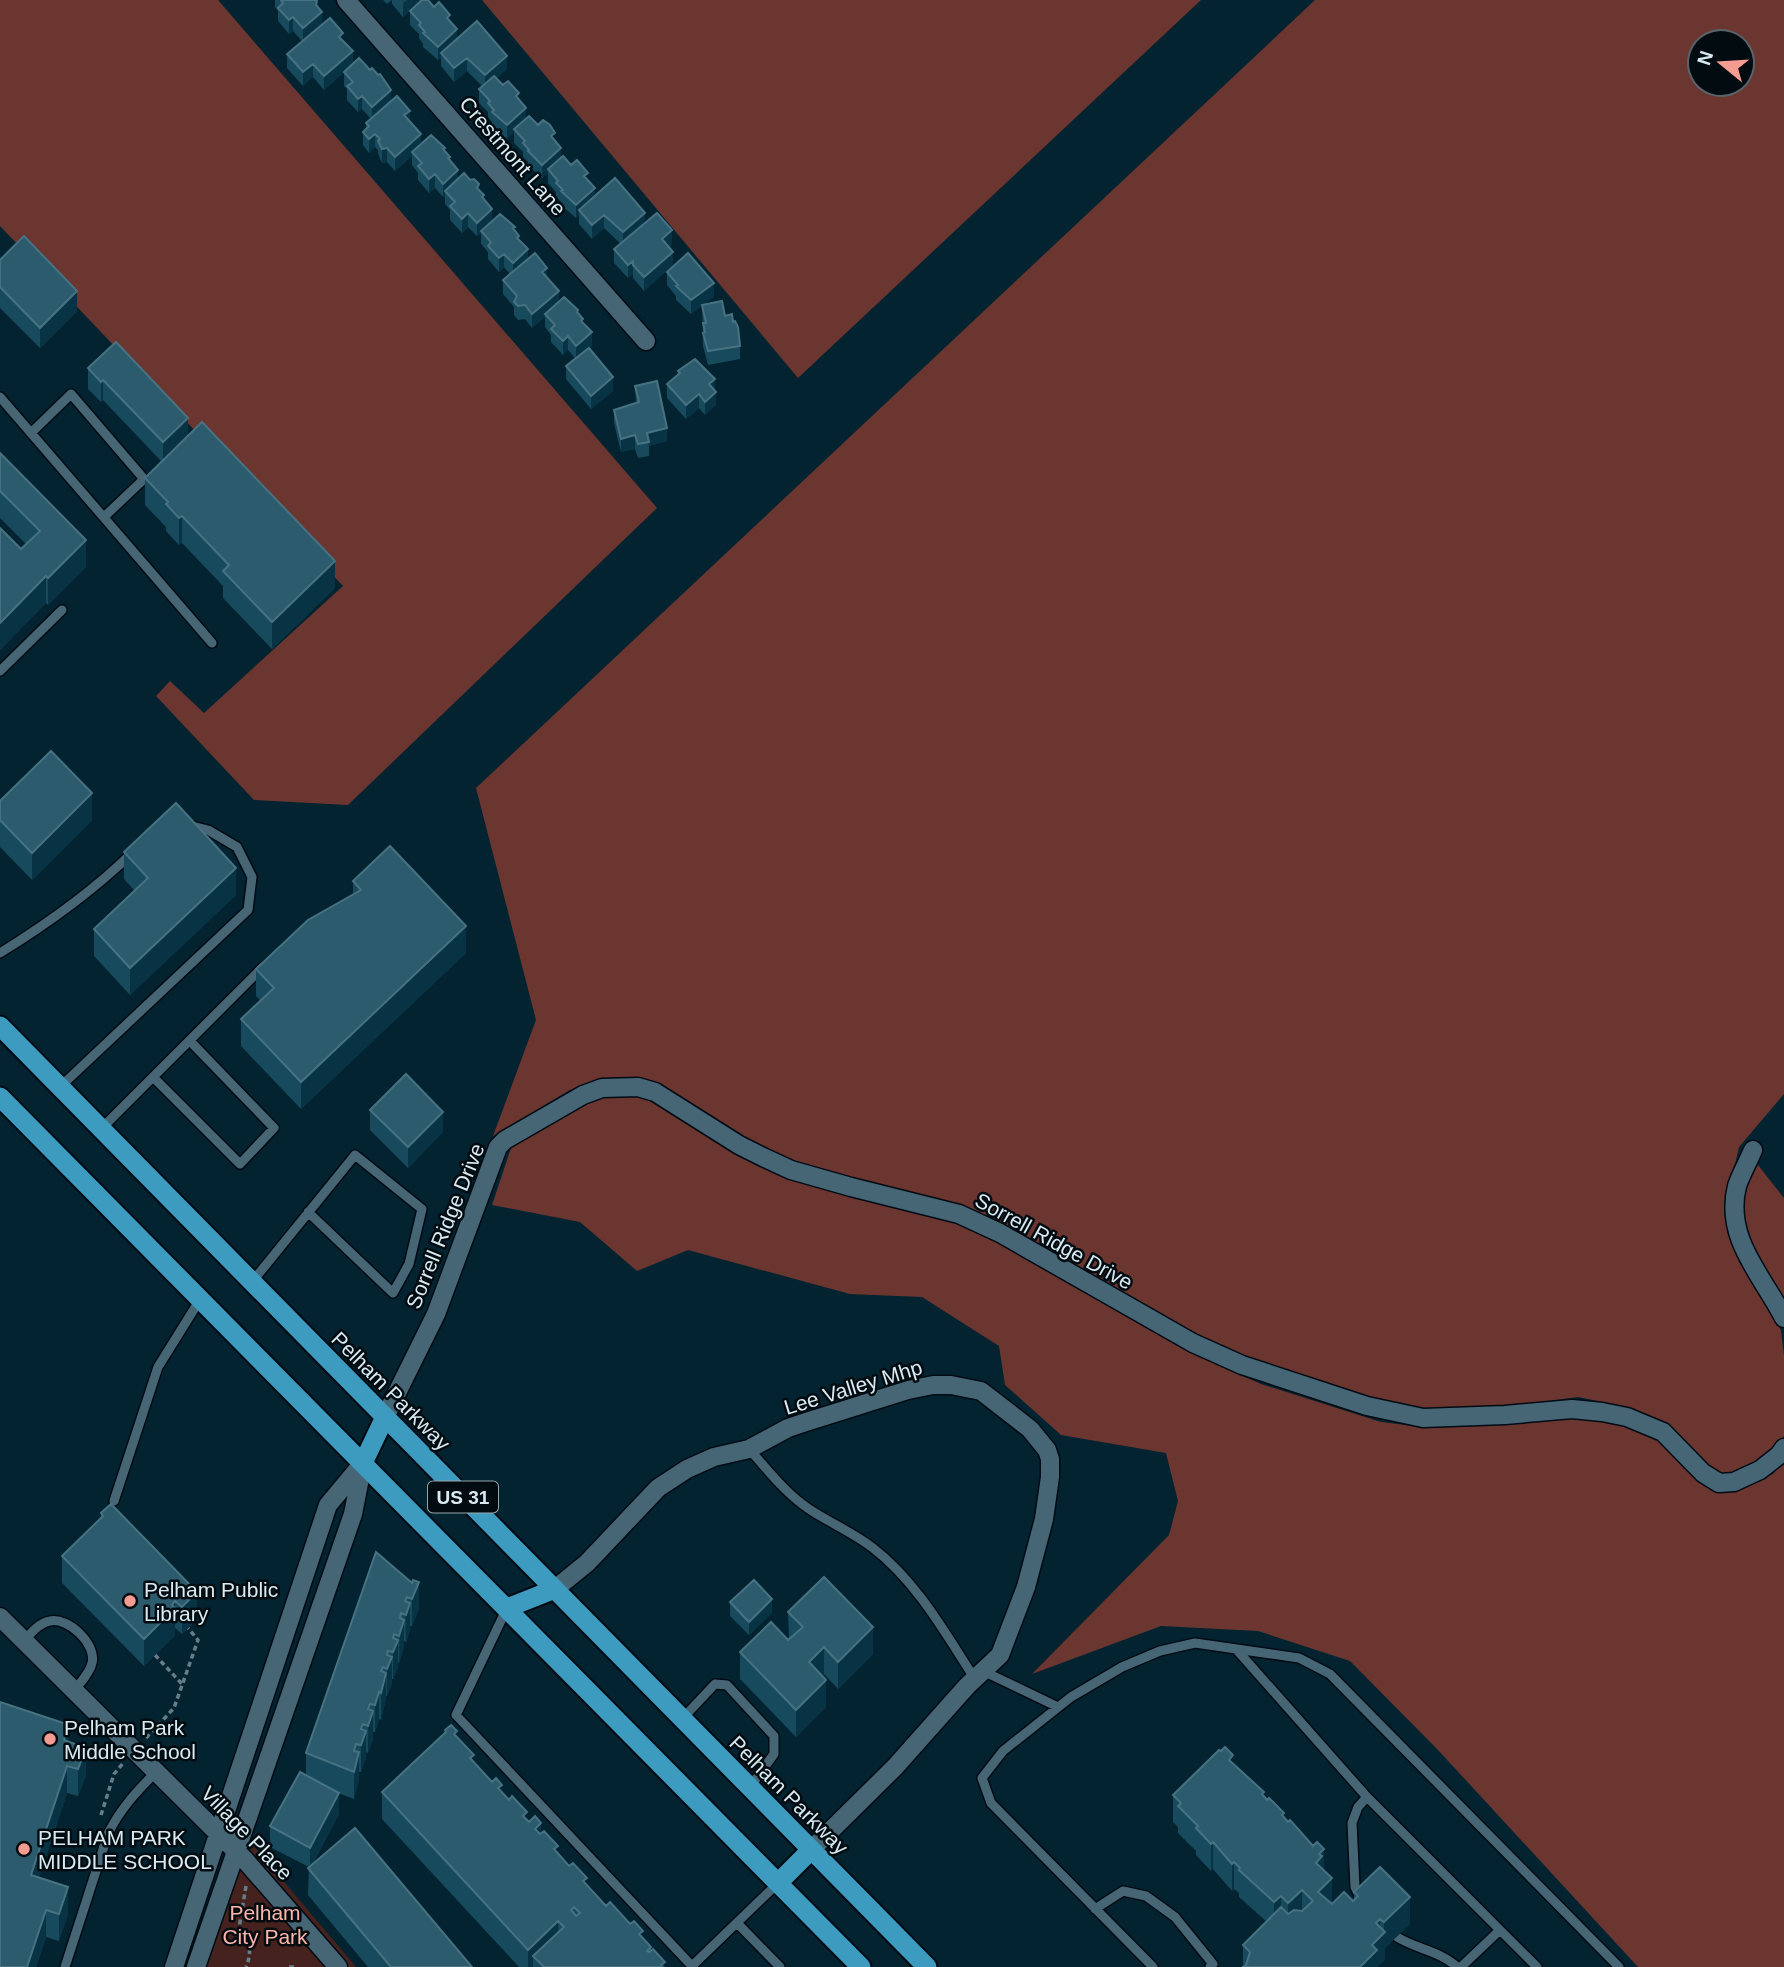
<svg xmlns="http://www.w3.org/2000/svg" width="1784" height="1967" font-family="Arial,sans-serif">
<rect width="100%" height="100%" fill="#032330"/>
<path fill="#45221e" d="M248 1839 356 1967H207Z"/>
<path fill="#6c3630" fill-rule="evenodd" d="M0 0H218L657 508 348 805 254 800 156 696 170 681 204 713 343 586 0 226Z
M482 0H1201L798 378Z
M1315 0H1784V1094L1739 1147 1729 1191 1727 1225 1739 1262 1770 1306 1781 1331 1784 1356V1436L1774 1452 1758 1464 1722 1477 1710 1470 1653 1420 1627 1407 1578 1397 1505 1407 1426 1409 1389 1405 1344 1388 1266 1366 1198 1337 1007 1226 956 1204 822 1173 780 1159 738 1135 679 1095 636 1078H606L570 1090 493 1136 536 1020 476 788ZM1700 42H1742V84H1700Z
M633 1092 672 1109 729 1146 949 1219 999 1239 1187 1351 1261 1384 1381 1422 1422 1427 1502 1423 1577 1416 1620 1424 1649 1434 1666 1446 1700 1482 1714 1489 1733 1491 1773 1474 1784 1461V1967H1638L1438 1750 1350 1661 1258 1631 1161 1626 1032 1674 1169 1535 1178 1501 1166 1453 1061 1435 1005 1385 999 1346 922 1297 850 1294 688 1250 637 1271 580 1222 492 1205 512 1145 601 1094Z
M1758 1165 1784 1198V1299C1757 1258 1719 1211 1758 1165Z"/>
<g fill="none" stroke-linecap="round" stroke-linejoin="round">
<defs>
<path id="service" d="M0 397 212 643
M31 433 71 394 144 479 104 517
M0 671 62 610
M0 953C47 924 93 891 132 853
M154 1078 240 1164 274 1128 190 1041
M60 1087 248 910 252 877 237 847 208 830 188 825
M101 1129 263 967
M252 1282 355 1155 422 1209 409 1264 393 1293 308 1212
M749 1449C768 1470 785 1493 809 1509 830 1523 854 1533 873 1548 917 1582 945 1633 975 1679
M114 1501 158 1367 201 1298
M507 1608 456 1715 692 1966 778 1883
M24 1641C31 1633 39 1623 50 1621 68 1617 97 1644 92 1663 90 1673 80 1683 74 1691
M1236 1649 1367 1797 1537 1967
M983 1671 1058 1707
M683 1718 715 1684 727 1685 774 1736V1754L750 1787
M1362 1901 1355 1887 1352 1823 1358 1807 1367 1797
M1095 1909 1123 1891 1146 1896 1175 1917 1213 1964 1210 1967
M737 1923 780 1967
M1397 1937C1416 1949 1440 1951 1457 1967
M65 1967 108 1834C120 1809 137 1791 156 1772
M1153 1967 991 1803 982 1778 1003 1751 1071 1697 1122 1667 1160 1651 1195 1643 1299 1658 1330 1674 1619 1967
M1461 1967 1500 1930"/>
<path id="minor" d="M346 0 646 341
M1753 1150C1748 1162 1741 1174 1737 1186 1724 1238 1762 1275 1784 1318
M385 1417 436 1314 498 1147 505 1140 583 1095 602 1088 638 1087 655 1092 739 1145 765 1158 791 1170 851 1187 959 1214 1000 1233 1193 1343 1242 1365 1367 1406 1423 1418 1505 1415 1572 1409 1602 1412 1627 1417 1663 1432 1703 1473 1719 1483 1734 1482 1760 1470 1779 1455 1784 1448
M555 1589 587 1563 658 1488 687 1469 714 1457 749 1449 788 1428 806 1422 908 1390 933 1385H951L981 1391 1030 1429 1047 1450 1050 1459V1477L1044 1519 1026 1587 1000 1655 967 1686 895 1767 811 1850
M0 1617 245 1860 338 1967
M174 1967 328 1505 363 1463 353 1514 196 1967"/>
<path id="primary" d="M0 1026 927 1967
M0 1097 861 1967
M363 1463 385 1417
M507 1608 555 1589
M778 1883 811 1850"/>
</defs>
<use href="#service" stroke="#000b14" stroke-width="12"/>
<use href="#minor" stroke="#000b14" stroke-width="21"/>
<use href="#primary" stroke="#000b14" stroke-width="23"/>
<path stroke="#657e89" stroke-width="3.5" stroke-dasharray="5 3.5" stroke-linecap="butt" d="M155 1655 182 1684
M146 1738 174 1708 198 1640 188 1628
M101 1815 114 1774 124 1762
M246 1886 238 1934C251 1944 252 1952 246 1967
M289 1967H297"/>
<use href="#service" stroke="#476675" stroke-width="9"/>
<use href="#minor" stroke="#476675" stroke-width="18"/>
<use href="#primary" stroke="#3d9bc0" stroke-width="19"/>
</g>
<path fill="#174a5d" d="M275 0H317L322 24 343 42 353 64 391 101 410 121 421 143 445 151 458 178 479 190 492 221 515 230 528 259 547 279 559 301 578 313 583 323 592 346 589 348 613 391 591 409 566 379V366L575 358 568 350 563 355 551 342V335L545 327V317L532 328 525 319 518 320 514 315V307L503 294V280L510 274 504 267 499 272 488 259V252L481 244V233L477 236 468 227 462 233 450 220V210L445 204V196L443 197 435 188 429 193 418 180V173L412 165V156L395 171 387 162 382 163 378 154V150L375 147 369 153 363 145V132L366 129V123L371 119 362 109 358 112 347 100V89L344 86V72L324 90 313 77 303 86 287 68V54L302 41 293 31 289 34 278 21V11L275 7Z
M383 0H422L403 17 392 4V0L387 4Z
M434 7 450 22 457 39 507 69 497 78 519 100 526 119 538 125 555 140 561 157 571 165 588 180 595 196 645 223 672 244 669 247 673 265 644 291 633 278V274L628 278 614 263V249L621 244 604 228 592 239 579 224V215L576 218 561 205V202L556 196V192L548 183V173L542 178 528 165V162L523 157V152L514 143V132L507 139 492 125V122L488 117V112L479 103V89L482 86 467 71 454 82 441 66V58L438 60 423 47V44L419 38V34L410 25V11Z
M0 260 77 311 40 348 0 308Z
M667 272 714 297 703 305 725 316 733 322 740 346V359L708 365 703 346 702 305 691 314 676 300V296L667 285Z
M88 368 188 435 335 588 272 649 223 598V586L182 543 179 545 166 531V527L145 505V478L161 461 103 400 101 402 88 389Z
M678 371 715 391 716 405 705 415 699 408 686 419 667 398V384L678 374Z
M635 386 667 441 649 446V456L638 458 635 449 621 452 614 423V410L636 403Z
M0 453 86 567 48 605 46 603 0 650V528L21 549 26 544 0 518Z
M0 801 92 820 32 880 0 847Z
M124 852 236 895 130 995 94 956V929L135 891 124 879Z
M353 881 466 953 301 1109 241 1046V1019L260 1000 256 996V969L353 894Z
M370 1110 443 1132 408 1168 370 1130Z
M101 1513 197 1619 182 1634 175 1628V1635L144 1666 62 1583V1556L101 1517Z
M376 1552 419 1609 412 1626H410V1630L406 1642 404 1641V1647L399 1663 398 1662V1667L393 1679H392V1684L387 1696H386L381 1720 379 1719 375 1732H373V1738L368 1753 366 1752V1758L361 1772H359V1779L354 1799 338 1793 339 1814 312 1865 472 1967H368L308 1895 309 1867 270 1847V1826L306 1775V1753Z
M730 1602 772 1613 749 1635 730 1616Z
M788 1612 873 1654 838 1689 824 1674 822 1676 826 1707 796 1737 740 1679V1652L789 1640Z
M445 1730 457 1736 474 1762 527 1820 541 1834 558 1854 606 1906 643 1938 665 1967H519L382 1819V1792L445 1734Z
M69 1742 86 1775 78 1796 67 1793 39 1877 68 1914 59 1941 46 1937 36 1967H0Z
M1233 1764 1284 1818 1324 1870 1332 1904 1353 1901 1354 1900V1892L1410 1924 1385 1948V1959L1377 1967H1243V1945L1267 1922 1239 1897V1893L1234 1889 1232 1891 1213 1869 1211 1871 1196 1855V1851L1178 1833V1827L1173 1822V1795Z"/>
<path fill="#073344" d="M407 0H422L403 17V3Z
M318 1V14L322 12V25L303 42V28Z
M293 17V31L289 34V20Z
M457 29V43L441 53V58L438 60V47Z
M353 51V65L324 90V76Z
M507 56V69L485 89V75Z
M467 58V71L454 82V68Z
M313 64V77L303 86V72Z
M391 90V104L372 121V107Z
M362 96V109L358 112V99Z
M526 108V122L514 129V132L507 139V125Z
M410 111V124L404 115Z
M375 134V147L369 153V139Z
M421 134V148L412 152V156L395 171V157Z
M387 148V162L382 163V149Z
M561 148V161L548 169V173L542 178V165Z
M458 170V184L445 191V196L443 197V184Z
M435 174V188L429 193V179Z
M595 188V201L579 210V215L576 218V205Z
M492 209V223L477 236V223Z
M468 213V227L462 233V219Z
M645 213V226L623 246V232Z
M604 215V228L592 239V225Z
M672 230V244L662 253V239Z
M528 249V263L513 277V263Z
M673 252V265L644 291V277Z
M504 254V267L499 272V258Z
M633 261V274L628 278V265Z
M547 268V281L542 272Z
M714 283V297L691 314V300Z
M77 291V311L40 348V328Z
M559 291V305L545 314V317L532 328V314Z
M592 332V346L576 359V346Z
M568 336V350L563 355V341Z
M613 377V391L591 409V396Z
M715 379V392L709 384Z
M103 380V400L101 402V382Z
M716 392V405L705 415V402Z
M699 394V408L686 419V405Z
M188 418V438L163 463V442Z
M667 428V441L649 446 647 433Z
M635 435V449L621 452V439Z
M182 516V543L179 545V518Z
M86 540V567L48 605V578Z
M335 561V588L272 649V622Z
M46 576V603L0 650V623Z
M92 793V820L32 880V853Z
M236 868V895L130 995V968Z
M466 926V953L301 1109V1082Z
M443 1112V1132L408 1168V1147Z
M419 1582V1609L412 1626V1599Z
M197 1592V1619L182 1634V1607Z
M407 1597V1613L410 1603V1630L406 1642 405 1601Z
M772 1599V1613L749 1635V1622Z
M175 1601V1635L144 1666V1639Z
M401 1613V1628L404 1620V1647L399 1663 400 1618Z
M873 1627V1654L838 1689V1662Z
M394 1634V1650L398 1640V1667L393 1679V1638Z
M824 1647V1674L809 1689V1662Z
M388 1651V1666L392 1657V1684L387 1696V1655Z
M383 1667V1687L386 1673V1700L381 1720V1671Z
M826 1680V1707L796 1737V1710Z
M379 1692V1719L375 1732V1705Z
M370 1704V1719L373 1711V1738L368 1753V1709Z
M363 1724V1740L366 1731V1758L361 1772V1729Z
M69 1725V1752L64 1740Z
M356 1744V1763L359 1752V1779L354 1799V1751Z
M86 1748V1775L78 1796V1769Z
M67 1766V1793L31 1902V1875Z
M339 1793V1814L310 1868V1848Z
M541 1823V1850L535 1829Z
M1213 1842V1869L1211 1871V1844Z
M1324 1849V1876L1316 1863 1319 1854Z
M1234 1862V1889L1232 1891V1864Z
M1332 1878V1905L1318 1892Z
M68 1887V1914L59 1941V1914Z
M1302 1890V1917L1288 1930V1903Z
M1281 1896V1923L1274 1929V1902Z
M1410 1897V1924L1385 1948V1959L1377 1967H1360L1372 1945 1376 1923 1380 1919V1937L1384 1933V1922Z
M46 1910V1937L36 1967H27Z
M558 1921V1948L533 1956V1967H528V1950Z"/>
<path fill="#2c5b6d" stroke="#477282" stroke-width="2" fill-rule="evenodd" d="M281 0H317L316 5 322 12 303 28 293 17 289 20 278 8 283 3Z
M422 0H428L434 7 439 2 450 15 447 18 457 29 438 47 423 33 425 32 419 25 421 23 410 11Z
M330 18 343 33 339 37 353 51 324 76 313 64 303 72 287 54Z
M477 21 507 56 485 75 467 58 454 68 441 53Z
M359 58 370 70 372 68 378 75 380 74 391 90 372 107 362 96 358 99 347 86 353 82 344 72Z
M494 76 503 85 508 81 519 93 516 96 526 108 507 125 492 112 494 110 488 103 490 101 479 89Z
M397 96 410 111 404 115 421 134 395 157 387 148 382 149 378 141 380 139 375 134 369 139 363 132 369 126 366 123Z
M529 116 538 125 543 120 550 125 555 133 551 136 561 148 542 165 528 151 529 150 523 143 525 141 514 129Z
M431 135 445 148 443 149 450 157 448 158 458 170 443 184 435 174 429 179 418 166 422 163 412 152Z
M563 156 571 165 577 160 588 173 584 176 595 188 576 205 561 191 563 190 556 183 558 181 548 169Z
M464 173 470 180 474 179 479 184 477 188 484 195 482 197 492 209 477 223 468 213 462 219 450 206 455 202 445 191Z
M615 178 645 213 623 232 604 215 592 225 579 210Z
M657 213 672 230 662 239 673 252 644 277 633 265V261L628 265 614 249Z
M500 214 515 227 513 228 519 236 517 238 528 249 513 263 504 254 499 258 488 246 491 242 481 231Z
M24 236 77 291 40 328 0 287V260Z
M535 253 547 268 542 272 559 291 532 314 525 305 518 306 514 302 517 296 503 280Z
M688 253 714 283 691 300 676 286 678 285 667 272Z
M564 297 578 310 577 312 583 319 581 321 592 332 576 346 568 336 563 341 551 329 555 325 545 314Z
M722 301 725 316 732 314 733 322 735 321 738 327 740 346 708 351 703 333 705 332 703 323H706L702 305Z
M116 342 188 418 163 442 103 380 101 382 88 368Z
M589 348 613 377 591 396 566 366Z
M695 359 715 379 709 384 716 392 705 402 699 394 686 405 667 384 680 373 678 371Z
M657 381 667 428 647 433 649 442 638 444 635 435 621 439 614 410 639 402 635 386Z
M202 422 335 561 272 622 223 571 229 565 182 516 179 518 166 504 168 502 145 478Z
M0 453 86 540 48 578 46 576 0 623V528L21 549 40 531 0 491Z
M51 751 92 793 32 853 0 820V801Z
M176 803 236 868 130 968 94 929 148 878 124 852Z
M390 846 466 926 301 1082 241 1019 274 988 256 969 308 920 361 890 353 881Z
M406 1074 443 1112 408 1147 370 1110Z
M111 1504 197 1592 182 1607 175 1601 172 1605 175 1608 144 1639 62 1556 103 1516 101 1513Z
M376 1552 412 1583 413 1580 419 1582 412 1599 407 1597 405 1601 410 1603 406 1615 401 1613 400 1618 404 1620 399 1636 394 1634 393 1638 398 1640 393 1652 388 1651 387 1655 392 1657 387 1669 383 1667 381 1671 386 1673 381 1693 379 1692 375 1705 370 1704 368 1709 373 1711 368 1726 363 1724 361 1729 366 1731 361 1745 356 1744 354 1751 359 1752 354 1772 306 1753Z
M824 1577 873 1627 838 1662 824 1647 809 1662 826 1680 796 1710 740 1652 771 1622 788 1640 803 1627 788 1612Z
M754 1580 772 1599 749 1622 730 1602Z
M0 1702 69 1725 64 1740 86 1748 78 1769 67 1766 31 1875 68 1887 59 1914 46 1910 27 1967H0Z
M451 1725 457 1731 454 1734 474 1755 470 1758 492 1782 496 1778 502 1785 498 1788 509 1800 512 1796 527 1812 523 1816 529 1822 535 1816 541 1823 535 1829 540 1834 544 1831 558 1846 554 1849 569 1866 573 1863 587 1878 583 1881 606 1906 610 1902 630 1924 634 1921 643 1931 639 1934 651 1947 647 1951 649 1952 653 1949 665 1962 661 1965 662 1967H544L533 1956 564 1927 558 1921 528 1950 382 1792 446 1732 445 1730ZM574 1907 580 1913 576 1916 571 1910Z
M1225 1747 1233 1755 1229 1760 1264 1792 1262 1794 1267 1800 1269 1798 1284 1813 1282 1815 1288 1822 1290 1820 1313 1846 1317 1842 1324 1849 1319 1854 1322 1856 1316 1863 1332 1878 1318 1892 1332 1904 1344 1892 1353 1901 1358 1896 1354 1892 1380 1867 1410 1897 1384 1922 1380 1919 1376 1923 1385 1932 1372 1945 1377 1950 1360 1967H1243L1246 1965 1250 1952 1243 1945 1281 1907 1288 1914 1294 1910 1302 1911 1313 1901 1302 1890 1288 1903 1281 1896 1274 1902 1239 1870 1240 1868 1234 1862 1232 1864 1213 1842 1211 1844 1196 1828 1198 1826 1178 1806 1181 1803 1173 1795 1219 1750 1221 1751Z
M300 1772 339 1793 310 1848 270 1826Z
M355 1828 472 1967H391L308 1868Z"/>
<g fill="#f59c92" stroke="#020b10" stroke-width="2.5">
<circle cx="130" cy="1601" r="7"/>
<circle cx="50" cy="1739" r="7"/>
<circle cx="24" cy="1849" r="7"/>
</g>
<g text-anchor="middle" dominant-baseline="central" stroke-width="5" stroke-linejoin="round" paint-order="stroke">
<rect fill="#020b10" stroke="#98a7ae" stroke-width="2" x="428" y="1481.5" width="70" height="31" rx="5"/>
<g font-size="19" font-weight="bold" fill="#d8eaf2">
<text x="463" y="1497">US 31</text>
</g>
<g font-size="21" fill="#d8eaf2" stroke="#020b10">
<text transform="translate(513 156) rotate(49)">Crestmont Lane</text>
<text transform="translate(445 1226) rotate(-68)">Sorrell Ridge Drive</text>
<text transform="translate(1054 1241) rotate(29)">Sorrell Ridge Drive</text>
<text transform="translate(853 1387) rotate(-17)">Lee Valley Mhp</text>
<text transform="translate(391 1391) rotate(45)">Pelham Parkway</text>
<text transform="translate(789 1795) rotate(45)">Pelham Parkway</text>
<text transform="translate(247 1833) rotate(46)">Village Place</text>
</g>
<g font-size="21" fill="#d8eaf2" stroke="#020b10" text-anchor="start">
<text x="144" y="1589">Pelham Public<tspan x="144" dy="24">Library</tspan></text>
<text x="64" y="1727">Pelham Park<tspan x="64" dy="24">Middle School</tspan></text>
<text x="38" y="1837">PELHAM PARK<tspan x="38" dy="24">MIDDLE SCHOOL</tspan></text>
</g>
<g font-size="21" fill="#fcb4ab" stroke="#020b10">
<text x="265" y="1912">Pelham<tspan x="265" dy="24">City Park</tspan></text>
</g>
</g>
<g transform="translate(1721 63) rotate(288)"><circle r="33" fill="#020b10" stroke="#58646a" stroke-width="2"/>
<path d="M0-5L12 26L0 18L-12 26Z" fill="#f59c92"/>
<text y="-10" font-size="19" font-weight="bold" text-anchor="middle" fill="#d8eaf2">N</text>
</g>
</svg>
